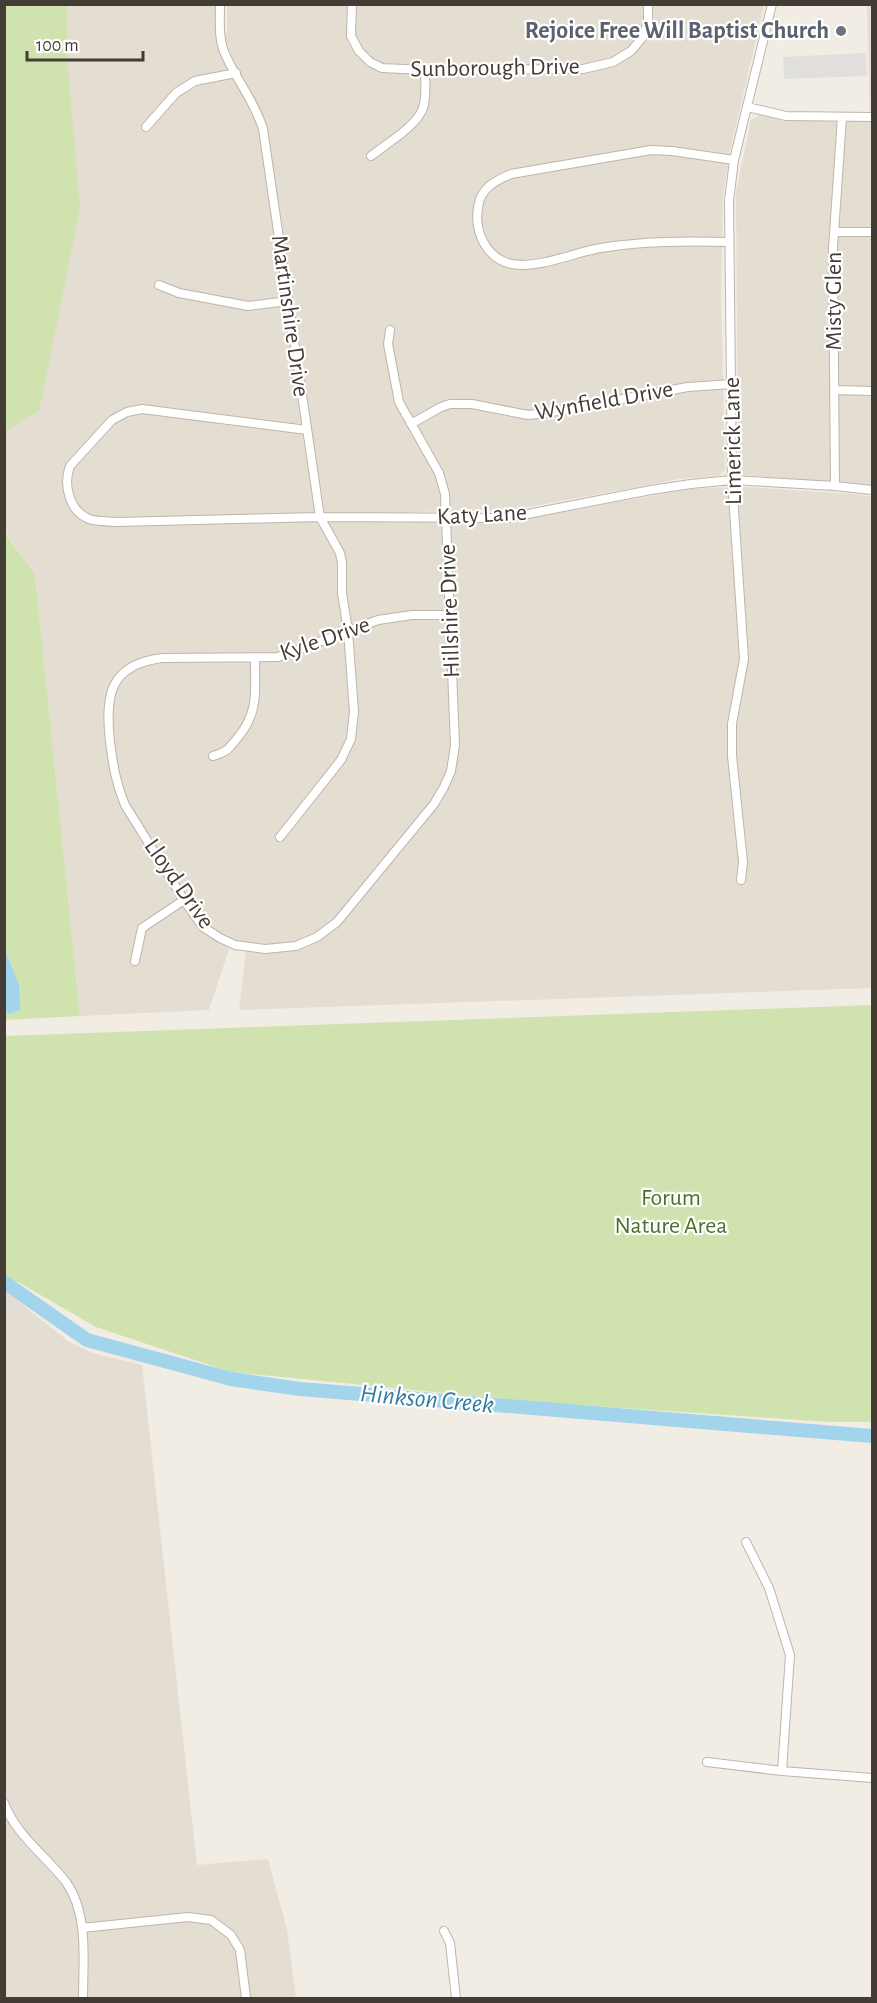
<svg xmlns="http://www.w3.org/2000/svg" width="877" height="2003" font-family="'Alegreya Sans',sans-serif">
<rect width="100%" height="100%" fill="#f1ece4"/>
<path fill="#e4ddd2" d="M67 5H216L217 34 227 33V5H764L730 151 723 198 721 288 725 470 718 476 679 479 513 510 409 512V521L508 522 689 489 707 488 746 487 854 494 872 497V988L239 1010 246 951 230 946 209 1010 80 1016 35 574 5 532 4 432 39 411 67 56Z
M867 5H872V485L744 475 739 471 738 467 736 192 751 120 760 115 795 121H870Z
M4 1290 68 1341 92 1353 142 1365 197 1865 268 1859 287 1930 296 1998H5Z"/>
<path fill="#d0e3ae" d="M4 5H67V56L80 209 39 411 5 432Z
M4 532 35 574 80 1016 5 1020Z
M872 1005V1422H830L534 1402 231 1372 96 1327 18 1282 5 1278V1036Z"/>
<path fill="#e1dfdc" d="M866 53 867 76 784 79 783 57Z"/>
<path fill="#a2d4eb" d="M5 951 19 984 20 1010 10 1014 5 1011Z"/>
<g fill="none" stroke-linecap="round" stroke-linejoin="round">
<path stroke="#a2d4eb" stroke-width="14" d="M4 1282 87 1340 231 1379 300 1389 872 1436"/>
<defs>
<path id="minor" d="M220 4C220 21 218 41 226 56 237 81 255 102 263 129L320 517 340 553 342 563V593L348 631 354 712 351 739 341 760 280 837
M352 4 351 36 359 51 370 62 382 68 425 70 583 69 613 62 631 51 642 38 648 23V4
M747 107 786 116 872 117
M146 127 176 93 195 81 236 73
M371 156C386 144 417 126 423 108 427 96 425 83 425 70
M834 232H872
M729 242C686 241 644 241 601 248 575 252 539 269 512 264 486 259 474 231 478 208 480 188 495 181 511 174L651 150 672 151 734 160
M159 285 179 293 248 306 288 301
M390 330 388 344 399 402 439 473 445 494 455 745 451 771 444 787 434 804 337 922 317 937 296 946 265 949 235 945 220 938 203 927 184 900 125 805C116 784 113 765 110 742 105 695 109 665 162 658L278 657 378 620 412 615H451
M835 390 872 391
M411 424 441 407 450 404H472L528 415 546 413 688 387 732 384
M307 430 142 409 127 412 112 420 70 466C63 484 69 511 89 519 97 522 109 521 117 522L320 517 507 518 651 490 691 484 732 480 835 486 872 490
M835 486 833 248 842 117
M213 756C229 751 228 749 239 736 259 711 255 690 255 659
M741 880 743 862 732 756V724L744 659 732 480 729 201 734 160 772 4
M135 961 142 928 184 900
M746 1542 769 1588 790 1655 782 1771
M707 1762 782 1771 872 1778
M4 1803C16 1835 45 1855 66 1882 89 1914 83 1962 83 1998
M82 1928 188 1917 211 1920 231 1935 240 1950 246 1998
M444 1931 450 1943 456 1998"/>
</defs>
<use href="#minor" stroke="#beb5aa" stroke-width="10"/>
<use href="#minor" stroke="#fff" stroke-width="8"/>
</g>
<circle fill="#6b7280" stroke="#fff" stroke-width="2" cx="841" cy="31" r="6"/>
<g text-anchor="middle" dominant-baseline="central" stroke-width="4.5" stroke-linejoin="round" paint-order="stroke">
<g font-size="24" font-weight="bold" fill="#5b616d" stroke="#fff" text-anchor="end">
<text x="829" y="31">Rejoice Free Will Baptist Church</text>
</g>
<g font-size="24" fill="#423c34" stroke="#fff">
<text transform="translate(495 68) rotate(-1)">Sunborough Drive</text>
<text transform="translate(834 301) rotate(-90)">Misty Glen</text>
<text transform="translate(290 316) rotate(82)">Martinshire Drive</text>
<text transform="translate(604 401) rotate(-10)">Wynfield Drive</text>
<text transform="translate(733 441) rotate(-91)">Limerick Lane</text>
<text transform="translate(482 515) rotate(-3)">Katy Lane</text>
<text transform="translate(450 611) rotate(-92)">Hillshire Drive</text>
<text transform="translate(325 639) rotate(-19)">Kyle Drive</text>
<text transform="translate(179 884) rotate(55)">Lloyd Drive</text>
</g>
<g font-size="24" fill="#4b702c" stroke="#fff">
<text x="671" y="1198">Forum<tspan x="671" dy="28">Nature Area</tspan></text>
</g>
<g font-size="26" font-style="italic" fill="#337aa0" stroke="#fff">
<text transform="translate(427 1399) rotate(5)">Hinkson Creek</text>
</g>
</g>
<rect width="877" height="2003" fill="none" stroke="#423c34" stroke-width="12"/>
<path d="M27 51v9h116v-9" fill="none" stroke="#423c34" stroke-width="3"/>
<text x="36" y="51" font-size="18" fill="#423c34" stroke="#ffffff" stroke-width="4.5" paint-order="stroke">100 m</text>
</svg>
